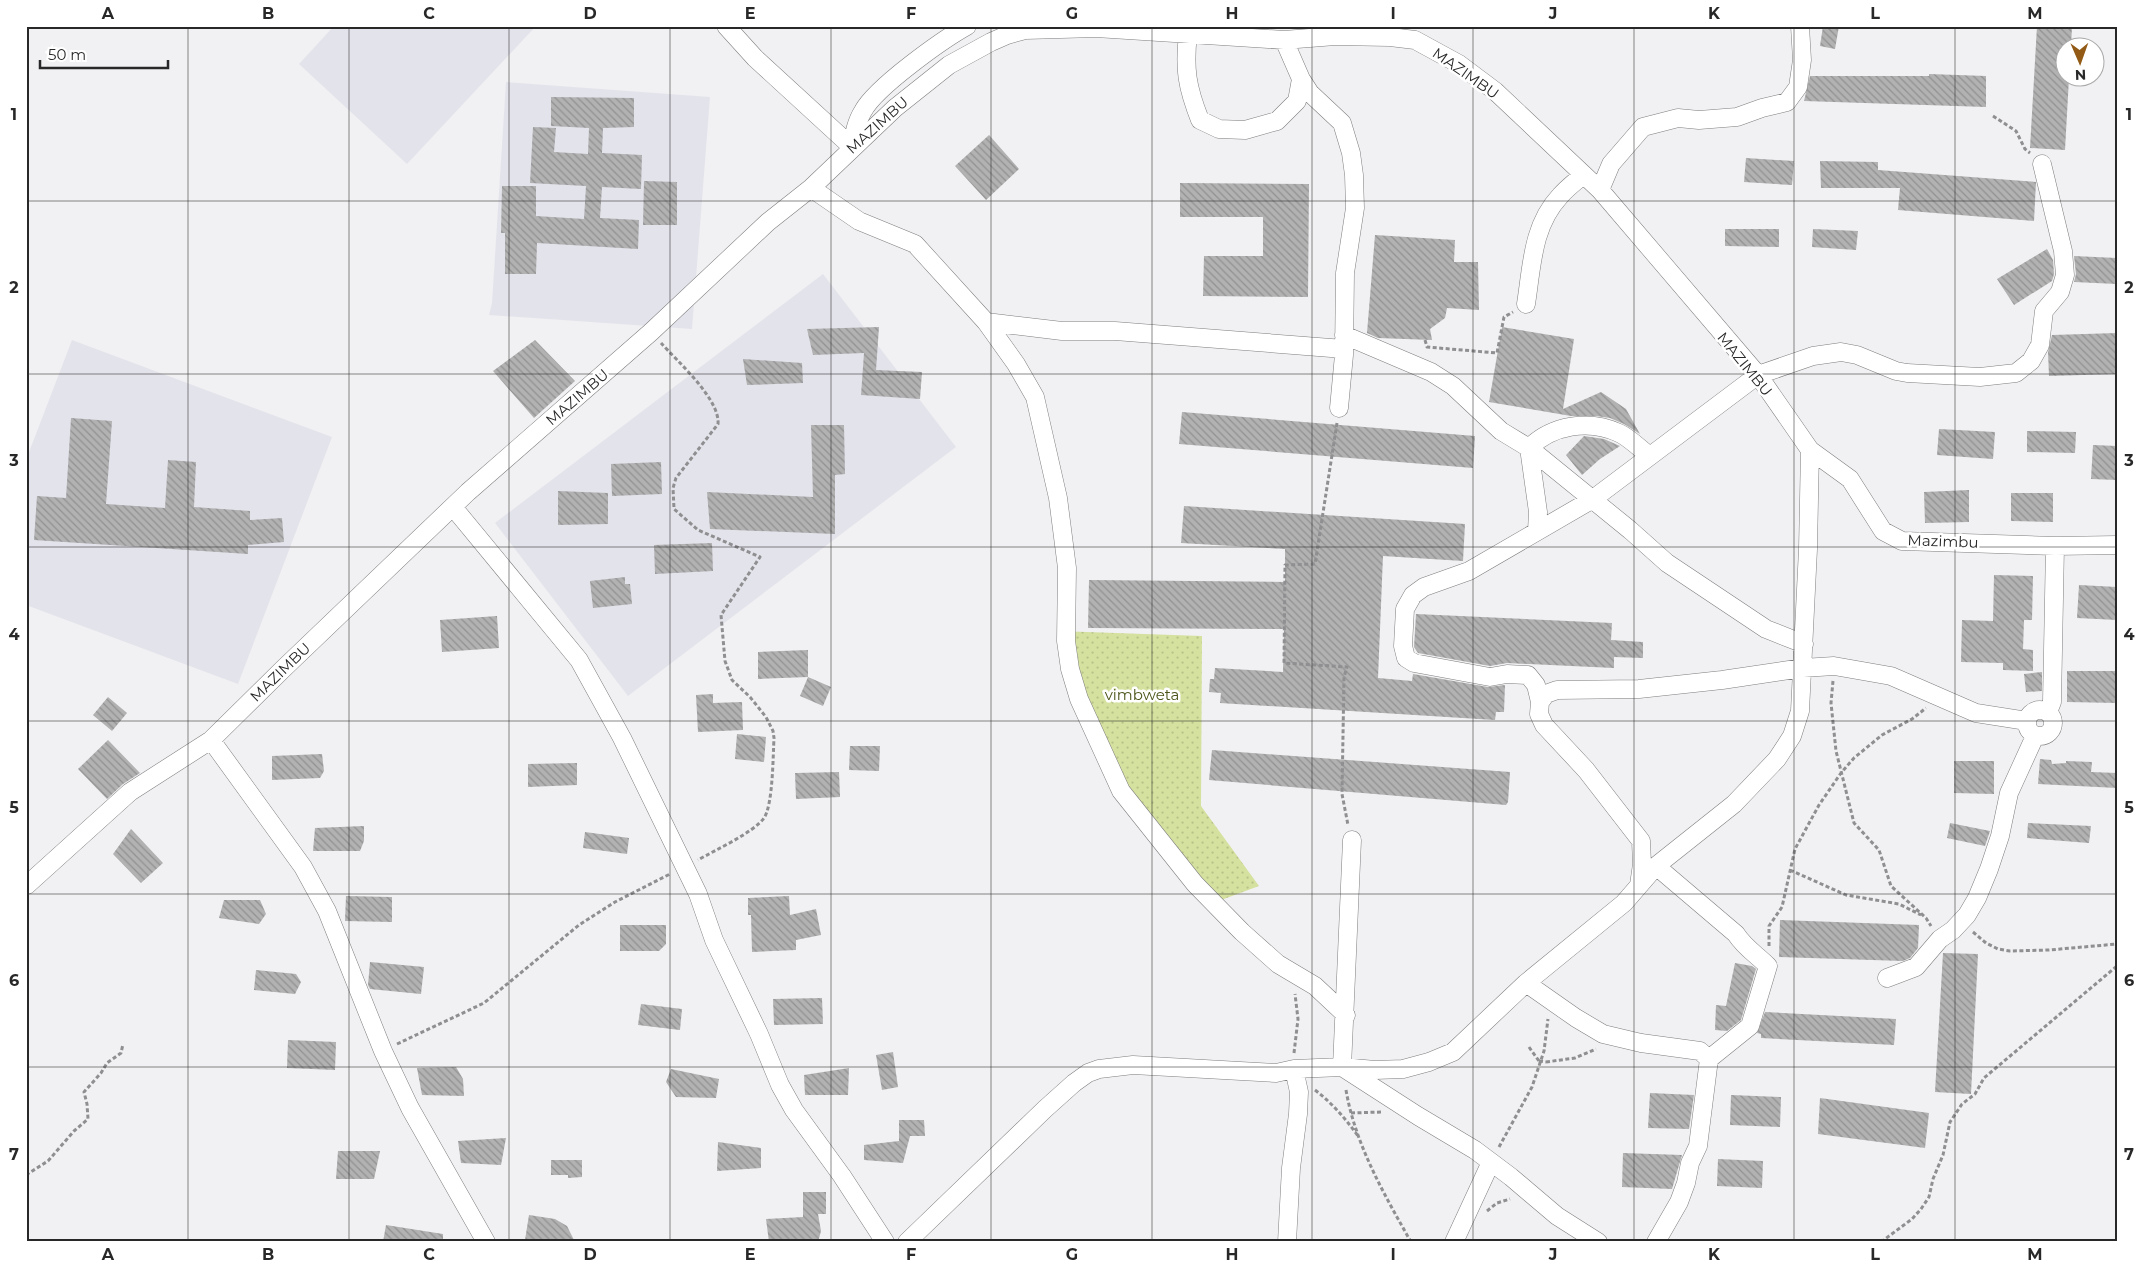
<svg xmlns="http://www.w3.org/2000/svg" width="2143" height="1268" font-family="Montserrat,sans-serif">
<defs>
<pattern id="green-dots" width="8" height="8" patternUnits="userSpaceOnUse" patternTransform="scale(1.25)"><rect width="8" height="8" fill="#d5e19e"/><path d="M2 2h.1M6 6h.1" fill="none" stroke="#b7c188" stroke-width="1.8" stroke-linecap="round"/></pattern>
<pattern id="building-back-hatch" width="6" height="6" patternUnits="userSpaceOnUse" patternTransform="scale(1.25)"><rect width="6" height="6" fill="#b2b2b3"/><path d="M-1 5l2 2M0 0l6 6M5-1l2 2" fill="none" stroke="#919192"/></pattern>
</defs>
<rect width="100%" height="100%" fill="#f1f1f3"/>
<path fill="#e3e3eb" d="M334 26H536L407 164 299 64Z
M506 82 710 97 692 329 489 315 492 303Z
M823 274 956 447 628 696 495 523Z
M72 340 332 437 238 684 26 605V460Z"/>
<path fill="url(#green-dots)" d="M1058 631 1202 636 1201 806 1259 886 1213 903 1117 784Z"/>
<path fill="url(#building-back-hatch)" d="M1823 26H1839L1835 49 1820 46Z
M2037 26H2072L2071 48H2066V78H2069L2065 150 2030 148Z
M1929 74 1986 76V107L1804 101 1810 76H1929Z
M551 97 634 98V127L603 128 602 153 642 155 641 189 602 187 600 218 639 220 638 249 537 243 536 274H505V233H501L502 186H536V216L584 219 586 186 530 183 533 127 556 128 554 152 588 154 589 128 551 126Z
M989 135 1019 169 986 200 955 166Z
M1746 158 1794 161 1792 185 1744 182Z
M1820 161 1878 162V170L2036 182 2034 221 1898 210 1900 188H1821Z
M644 181 677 182V225H643Z
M1180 183 1309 184 1308 297 1203 296 1204 256H1263V217H1180Z
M1725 229H1779V247L1725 246Z
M1813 229 1858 231 1856 250 1812 247Z
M1375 235 1455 240 1454 262H1478L1479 310 1447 308 1445 318 1430 329 1432 340 1378 338 1367 333Z
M2047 249 2053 260 2054 274 2052 281 2014 305 1997 279Z
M2074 256 2117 258V284L2074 282 2076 274Z
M879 327 876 370 922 372 920 399 861 395 864 353 813 355 807 329Z
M1502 327 1574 339 1563 409 1601 392 1626 409 1640 434 1624 424 1610 418 1596 416H1571L1489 402Z
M2117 333V374L2049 376 2048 352 2052 335Z
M535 340 575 381 534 418 493 371Z
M743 359 802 363 803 383 747 385Z
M1182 412 1475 436 1473 468 1179 444Z
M71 418 112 421 106 504 165 508 168 460 196 462 194 507 250 511V520L282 518 284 542 248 545V554L34 540 37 496 66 498Z
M811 425H844L845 474 835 475V534L710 529 707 492 813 497Z
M1939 429 1995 432 1993 459 1937 455Z
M2027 431 2076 432 2075 453 2027 452Z
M1584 436 1604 439 1620 446 1600 459 1582 475 1566 455Z
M2093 445 2117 446V480L2091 479Z
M661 462 662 494 612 496 611 464Z
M1969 490V522L1925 523 1924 492Z
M558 491 608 493V524L558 525Z
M2011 493H2053V522L2011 521Z
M1184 506 1465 524 1463 561 1383 556 1378 678 1412 681 1413 674 1488 687 1505 685 1504 712H1496L1495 720 1220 703 1221 693 1209 692 1210 679H1214L1215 668 1283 672 1284 629 1088 628 1089 580 1285 582V549L1181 543Z
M712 543 713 571 655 574 654 545Z
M1994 575 2033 576 2032 620H2024L2023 649 2033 650V671L2003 670V663L1961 662 1962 620 1993 621Z
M625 577V584H630L632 604 593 608 590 581Z
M2079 585 2117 587V620L2077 618Z
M1416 614 1612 623 1611 640 1643 642V658L1614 657V668L1507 663 1490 666 1418 653 1414 647Z
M497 616 499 648 442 652 440 620Z
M808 650V677L758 679V652Z
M2067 671H2117V703L2067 702Z
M2042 672V691L2026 692 2024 674Z
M808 677 831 687 823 706 800 696Z
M713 694V703L742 702 743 730 698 732 696 695Z
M108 697 127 713 112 731 93 715Z
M737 734 766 737 764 762 735 759Z
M108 740 140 773 123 784 107 799 78 769Z
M850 746H880L879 771 849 770Z
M1212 750 1510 772 1508 802 1506 805 1209 780Z
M322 754 324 771 320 778 272 780V756Z
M2040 759 2051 760 2052 764 2066 763V761L2092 762 2091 772 2117 773V788L2038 784Z
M1954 761H1994V794L1954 793Z
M577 763V785L528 787V764Z
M839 772 840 797 796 799 795 773Z
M1950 823 1990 831 1985 846 1947 838Z
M2028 823 2091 826 2089 843 2027 838Z
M364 826V841L360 851H313L315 828Z
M131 829 163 863 141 883 113 854Z
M585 832 629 838 627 854 583 848Z
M346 896 392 897V922L345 921Z
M789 896 790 915 816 909 821 935 796 940V950L752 952 751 915H748V898Z
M224 900H260L266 914 259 924 219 918Z
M1780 920 1919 925 1918 948 1910 958 1903 961 1779 957Z
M620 925H666V944L659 951H620Z
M1943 953 1978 954 1971 1094 1935 1092Z
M370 962 424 967 421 994 370 989 368 985Z
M1735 963 1752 966 1756 969 1741 1020 1727 1031 1715 1030 1716 1005 1726 1006Z
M256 970 296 974 301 982 295 994 254 990Z
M822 998 823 1024 774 1025 773 999Z
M641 1004 682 1009 680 1030 638 1025Z
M1765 1012 1896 1019 1894 1045 1761 1038V1034L1757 1033Z
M288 1040 336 1042 335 1070 287 1068Z
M893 1052 898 1087 882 1090 876 1055Z
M456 1067 463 1079 464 1096 422 1095 417 1068Z
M849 1068 848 1095H805L804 1075Z
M671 1069 719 1079 716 1098 676 1097 666 1082Z
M1650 1093 1694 1095 1689 1129 1648 1128Z
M1731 1095 1781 1097 1780 1127 1730 1125Z
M1820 1098 1929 1113 1925 1148 1818 1134Z
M899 1120H924L925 1136H910L903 1163 864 1160V1145L899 1141Z
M506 1138 501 1165 461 1163 458 1141Z
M718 1142 761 1148V1168L717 1171Z
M338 1151H380L374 1179H336Z
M1623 1153 1682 1155 1672 1189 1622 1187Z
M1718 1159 1763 1161 1762 1188 1717 1186Z
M551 1160H582V1177L568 1178V1175H551Z
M803 1192H826V1214H818L821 1231 818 1242H769L766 1219 803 1217Z
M529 1215 555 1219 567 1226 575 1242 525 1240Z
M386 1225 443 1234V1242H383Z"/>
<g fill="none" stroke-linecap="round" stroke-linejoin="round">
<defs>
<path id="minor" d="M726 26 755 58 852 147
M1188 34C1184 69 1187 87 1200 120L1219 129 1245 130 1277 121 1297 101 1301 79
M1284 40 1301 79 1310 93 1342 123 1351 153 1354 175 1355 208 1345 273 1344 355 1339 408
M852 147C854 134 856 122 863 111 876 87 942 40 967 26
M811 188 859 221 915 244 986 322 1016 364 1035 397 1058 498 1067 568 1066 641 1070 669 1079 699 1121 791 1195 884 1242 932 1278 964 1315 986 1346 1015
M1600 190 1611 164 1643 127 1678 118 1699 120 1737 117 1762 108 1787 102 1798 87 1802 60 1800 26
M1526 304C1532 266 1532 226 1560 196 1567 188 1575 182 1583 175
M986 322 1062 331H1115L1344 349
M1344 335 1431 372 1453 386 1501 431 1529 448 1630 530 1667 563 1766 629 1804 644
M453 507 579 660 622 738 698 894 714 940 759 1034 780 1085 794 1110 842 1176 885 1242
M1537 531 1538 512 1529 448C1552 425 1589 419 1619 433 1630 438 1640 449 1650 456
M1540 702 1536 685 1528 675 1507 674 1490 677 1414 663 1406 658 1403 646 1405 609 1413 595 1424 587 1469 571 1593 499 1758 375 1813 356 1841 352 1857 355 1896 371 1907 373 1980 377 2016 373 2031 361 2040 345 2044 311 2060 292 2065 275 2063 251 2042 164
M2027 723a13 13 0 1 1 26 0a13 13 0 1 1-26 0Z
M2048 712 2052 702 2055 546
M211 740 303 867 327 911 383 1051 410 1108 486 1242
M1352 840 1342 1067 1418 1116 1475 1150 1511 1177 1557 1216 1598 1242
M1656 866 1736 934C1744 947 1757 955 1768 966L1750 1026 1709 1059
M26 883 27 885 130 792 211 740 282 670 468 492 651 332 768 222 811 188 895 108 949 65 991 42 1007 35 1025 30 1096 28 1284 40 1335 36 1390 37 1415 40 1459 64 1495 91 1600 190 1758 375 1810 450 1850 479 1883 531 1902 541 2055 546 2117 545
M1639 885 1642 864 1641 841 1586 770 1544 725 1539 714 1540 702 1546 694 1557 690 1639 689 1722 680 1803 668 1834 666 1891 676 1976 713 2027 721
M1887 978 1916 967 1940 939 1953 930 1967 915 1977 898 1989 869 2000 836 2009 793 2035 736
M1526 983 1576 1018 1603 1034 1641 1043 1700 1051 1709 1059 1698 1146 1690 1163 1686 1183 1679 1202 1656 1242
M907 1242 1045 1109 1074 1083 1088 1073 1099 1069 1133 1065 1276 1073 1294 1069 1342 1067 1375 1070 1403 1069 1429 1062 1453 1052 1526 983 1624 903 1656 866 1734 804 1777 759 1792 736 1800 711 1808 549 1810 450
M1287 1242 1291 1168 1298 1114 1299 1092 1294 1069
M1454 1242 1491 1162"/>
</defs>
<use href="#minor" stroke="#7e7e7f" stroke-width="19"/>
<path stroke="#8f8f91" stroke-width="3" stroke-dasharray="4 2.5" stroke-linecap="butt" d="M1993 116 2016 131 2025 149 2030 153
M1425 340 1427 347 1497 353 1504 317 1513 312
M661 343C678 362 720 399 718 424L676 478 673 488 674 509 698 530 760 557 721 615 725 661 732 680 750 697 766 717 773 731 774 738C773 755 773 805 764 818 753 833 715 850 698 860
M1337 423 1315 564 1285 565 1284 663 1347 667 1344 677 1342 794 1348 825
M1833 681 1831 703 1836 751 1854 823 1879 850 1891 886 1926 918 1931 926
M1790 870 1846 895 1899 904 1921 915
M1973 932 1986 943 1998 949 2010 951 2049 950 2117 944
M1769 946V926L1782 907 1795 849 1819 805 1841 773 1854 758 1882 735 1912 719 1926 708
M397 1044 484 1003 579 925 615 902 670 874
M1529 1047 1539 1061
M1294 1053 1298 1019 1295 994
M1546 1062 1575 1058 1596 1049
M1315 1090C1332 1103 1345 1118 1358 1136
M1346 1090C1355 1144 1384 1194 1411 1242
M1351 1113 1381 1112
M1499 1147 1532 1087 1544 1051 1548 1019
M26 1175 48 1161 74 1131 88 1119 87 1104 84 1092 101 1073 107 1063 121 1053 123 1044
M1487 1211 1497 1203 1510 1199
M1881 1242 1912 1219 1921 1209 1929 1197 1933 1179 1943 1155 1950 1122 1962 1104 1975 1094 1984 1078 2117 966"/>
<use href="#minor" stroke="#fff" stroke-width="18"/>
<path stroke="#8f8f91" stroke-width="3" stroke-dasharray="4 2.5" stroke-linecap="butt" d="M1539 1061 1546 1062"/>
</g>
<path fill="none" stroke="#282828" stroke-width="1" stroke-opacity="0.55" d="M188 26V1242M349 26V1242M509 26V1242M670 26V1242M831 26V1242M991 26V1242M1152 26V1242M1312 26V1242M1473 26V1242M1634 26V1242M1794 26V1242M1955 26V1242M26 201H2117M26 374H2117M26 547H2117M26 721H2117M26 894H2117M26 1067H2117"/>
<g text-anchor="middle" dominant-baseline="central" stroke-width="5" stroke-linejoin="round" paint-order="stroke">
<g font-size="15" fill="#282828" stroke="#fff">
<text transform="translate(1466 73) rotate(35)">MAZIMBU</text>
<text transform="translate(877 125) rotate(-42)">MAZIMBU</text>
<text transform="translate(1745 364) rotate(51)">MAZIMBU</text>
<text transform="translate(577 397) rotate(-41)">MAZIMBU</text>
<text transform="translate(1943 541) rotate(2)">Mazimbu</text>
<text transform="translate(280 672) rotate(-44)">MAZIMBU</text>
</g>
<g font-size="15" fill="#4c5418" stroke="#fff">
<text x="1142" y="694">vimbweta</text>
</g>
</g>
<rect width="2143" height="1268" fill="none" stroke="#ffffff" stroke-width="55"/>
<g transform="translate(2080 62) rotate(178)"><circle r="24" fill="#ffffff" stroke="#a9a9a9"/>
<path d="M0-4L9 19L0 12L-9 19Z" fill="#925a14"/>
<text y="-8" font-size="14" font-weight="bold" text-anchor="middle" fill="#282828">N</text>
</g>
<path d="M40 60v8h128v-8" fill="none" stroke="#282828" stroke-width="2.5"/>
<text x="48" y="60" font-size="15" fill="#282828" stroke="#ffffff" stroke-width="4" paint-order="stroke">50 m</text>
<rect x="28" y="28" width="2088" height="1212" fill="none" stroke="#282828" stroke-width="2"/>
<g font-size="16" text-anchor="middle" font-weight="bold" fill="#282828">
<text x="108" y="19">A</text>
<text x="268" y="19">B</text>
<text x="429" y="19">C</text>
<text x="590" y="19">D</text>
<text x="750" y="19">E</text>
<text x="911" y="19">F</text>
<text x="1072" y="19">G</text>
<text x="1232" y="19">H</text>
<text x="1393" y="19">I</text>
<text x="1553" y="19">J</text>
<text x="1714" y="19">K</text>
<text x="1875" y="19">L</text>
<text x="2035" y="19">M</text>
<text x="14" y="120">1</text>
<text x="2129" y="120">1</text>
<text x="14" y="293">2</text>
<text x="2129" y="293">2</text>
<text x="14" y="466">3</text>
<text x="2129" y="466">3</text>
<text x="14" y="640">4</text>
<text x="2129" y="640">4</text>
<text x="14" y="813">5</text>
<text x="2129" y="813">5</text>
<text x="14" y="986">6</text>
<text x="2129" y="986">6</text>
<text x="14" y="1160">7</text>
<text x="2129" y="1160">7</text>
<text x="108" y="1260">A</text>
<text x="268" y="1260">B</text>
<text x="429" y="1260">C</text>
<text x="590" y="1260">D</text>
<text x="750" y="1260">E</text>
<text x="911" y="1260">F</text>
<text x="1072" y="1260">G</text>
<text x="1232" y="1260">H</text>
<text x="1393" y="1260">I</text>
<text x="1553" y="1260">J</text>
<text x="1714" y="1260">K</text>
<text x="1875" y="1260">L</text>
<text x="2035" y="1260">M</text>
</g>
</svg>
